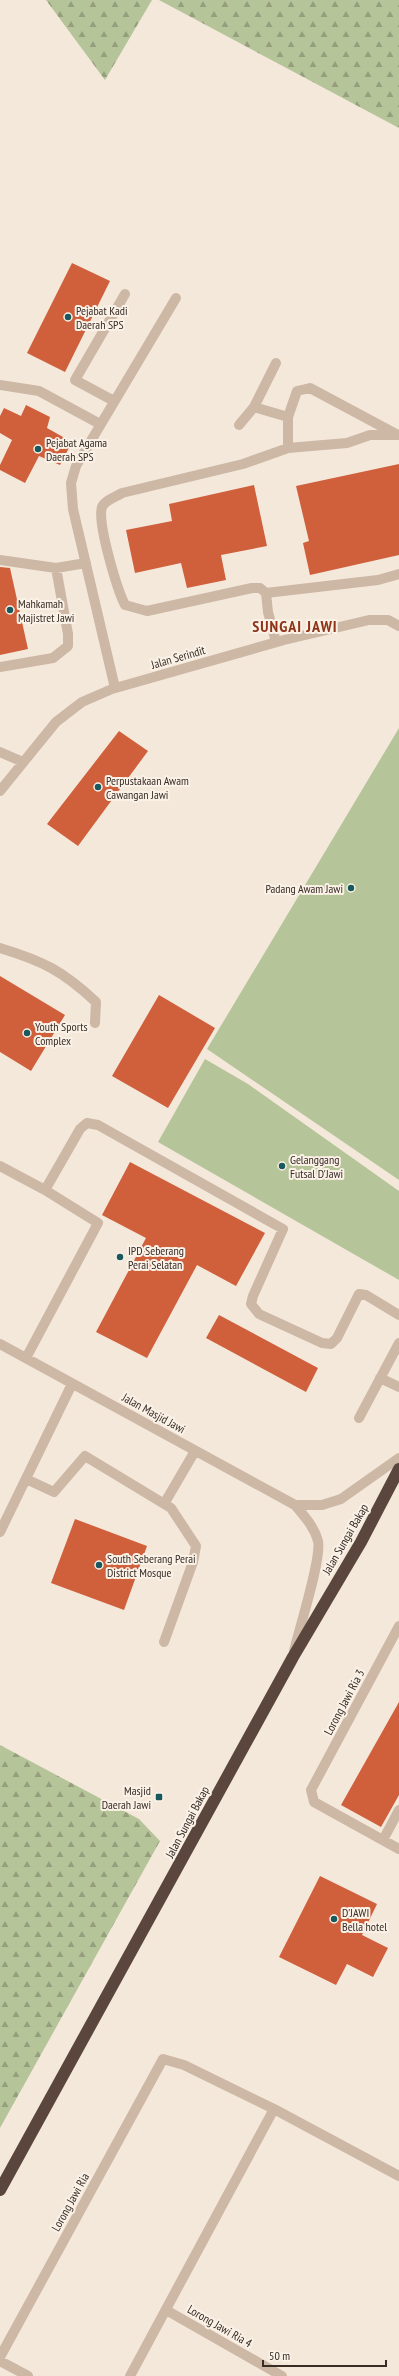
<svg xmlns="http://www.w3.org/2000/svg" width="399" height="2376" font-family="'PT Sans Narrow',sans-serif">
<defs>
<pattern id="forest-firs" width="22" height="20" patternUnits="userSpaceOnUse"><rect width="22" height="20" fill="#b6c499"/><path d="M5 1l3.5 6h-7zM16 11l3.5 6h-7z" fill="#959f7d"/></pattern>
</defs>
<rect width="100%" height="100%" fill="#f4e8db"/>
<path fill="url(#forest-firs)" d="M46 0H152L105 80Z
M159 0H399V128Z
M0 1745 139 1819 160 1841 0 2128Z"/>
<path fill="#b6c499" d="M399 728V1180L207 1049Z
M205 1059 248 1084 399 1191V1280L158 1142Z"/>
<path fill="#d05f3c" d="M72 263 110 281 65 372 27 353Z
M26 405 50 417 47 428 72 442 60 465 39 456 25 483 0 470V465L12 440 0 433V416L4 408 21 416Z
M399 464V555L310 575 303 543 309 541 296 486Z
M254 485 267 546 221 555 226 580 187 588 181 563 135 573 126 530 172 521 169 504Z
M0 567 10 568 28 649 0 655Z
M119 731 148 751 78 846 47 824Z
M0 976 65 1015 31 1071 0 1052Z
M159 995 215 1028 168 1108 112 1076Z
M130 1162 265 1233 236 1286 197 1265 147 1358 96 1332 146 1238 102 1215Z
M219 1315 318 1368 306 1392 206 1338Z
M75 1519 147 1546 124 1610 51 1583Z
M399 1702V1795L381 1827 341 1805Z
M320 1876 377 1904 362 1935 388 1948 373 1977 347 1964 336 1985 279 1957Z"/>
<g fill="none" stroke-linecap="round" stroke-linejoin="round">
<path stroke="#cdb7a5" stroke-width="10" d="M0 385 39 391 100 424
M114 401 75 380 125 294
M254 407 288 417
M239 425 254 407 276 363
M399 435H370L347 443 288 448 243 464 122 493C116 497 105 500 102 507 97 523 117 589 125 605L147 611 252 588H260L266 593 378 580 399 574
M288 448V417L297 391 310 388 396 434
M0 560 56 568 86 563
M266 593 268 612 276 642
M0 667 53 658 68 646V634L56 568
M115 688 73 509 71 483 76 466 176 298
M0 752 23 762
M0 791 56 722 82 702 112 689 284 640 369 620H388L399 626
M0 948C43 961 63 971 96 1002L95 1023
M0 1166 45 1190 98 1223 26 1358
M45 1190 80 1129 87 1123 98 1125 283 1229 253 1296 251 1304 259 1314 322 1343 331 1344 337 1338 359 1294 366 1295 399 1315
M0 1344 295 1505C304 1516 314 1526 318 1541 322 1558 299 1629 294 1651
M380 1378 399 1387
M359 1418 399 1343
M26 1479 54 1492 85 1456 171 1508 196 1546 193 1562 164 1642
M164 1504 195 1451
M295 1505H322L341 1499 399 1458
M0 1532 72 1384
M399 1626 311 1790 314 1802 399 1849
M383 1840 399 1810
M166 2310 282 2376
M0 2357 163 2059 184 2065 274 2109 399 2176
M0 2361 28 2376
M130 2376 274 2109"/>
<path stroke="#5a463d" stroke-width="12" d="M0 2190 293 1657 361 1542 399 1469"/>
</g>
<g fill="#19595d" stroke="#fbf2e7" stroke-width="1.5">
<circle cx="68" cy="317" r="4"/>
<circle cx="38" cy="449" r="4"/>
<circle cx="10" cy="610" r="4"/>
<circle cx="98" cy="787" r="4"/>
<circle cx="351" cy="888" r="4"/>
<circle cx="27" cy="1033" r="4"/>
<circle cx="282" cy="1166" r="4"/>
<circle cx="120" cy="1257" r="4"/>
<circle cx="99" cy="1565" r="4"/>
<rect x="155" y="1793" width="8" height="8" rx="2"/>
<circle cx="334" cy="1919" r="4"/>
</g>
<g text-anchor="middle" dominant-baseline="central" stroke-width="4" stroke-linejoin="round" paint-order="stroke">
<g font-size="12" fill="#382c27" stroke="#fbf2e7" text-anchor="start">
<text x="76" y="310">Pejabat Kadi<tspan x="76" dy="14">Daerah SPS</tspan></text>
<text x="46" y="442">Pejabat Agama<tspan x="46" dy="14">Daerah SPS</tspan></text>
<text x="18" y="603">Mahkamah<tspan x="18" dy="14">Majistret Jawi</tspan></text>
<text x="106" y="780">Perpustakaan Awam<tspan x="106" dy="14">Cawangan Jawi</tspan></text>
<text x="343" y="888" text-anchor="end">Padang Awam Jawi</text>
<text x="35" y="1026">Youth Sports<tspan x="35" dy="14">Complex</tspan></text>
<text x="290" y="1159">Gelanggang<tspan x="290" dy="14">Futsal D'Jawi</tspan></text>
<text x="128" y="1250">IPD Seberang<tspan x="128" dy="14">Perai Selatan</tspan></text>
<text x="107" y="1558">South Seberang Perai<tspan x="107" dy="14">District Mosque</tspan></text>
<text x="151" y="1790" text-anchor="end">Masjid<tspan x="151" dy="14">Daerah Jawi</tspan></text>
<text x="342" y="1912">D'JAWI<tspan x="342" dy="14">Bella hotel</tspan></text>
</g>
<g font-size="12" fill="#382c27" stroke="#fbf2e7">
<text transform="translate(178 657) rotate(-16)">Jalan Serindit</text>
<text transform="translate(154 1413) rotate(29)">Jalan Masjid Jawi</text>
<text transform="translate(345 1539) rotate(-60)">Jalan Sungai Bakap</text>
<text transform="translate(344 1702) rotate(-62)">Lorong Jawi Ria 3</text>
<text transform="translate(187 1822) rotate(-62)">Jalan Sungai Bakap</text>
<text transform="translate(70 2202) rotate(-61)">Lorong Jawi Ria</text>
<text transform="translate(220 2326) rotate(30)">Lorong Jawi Ria 4</text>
</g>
<g font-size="16" font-weight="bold" letter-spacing="1" fill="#8e3419" stroke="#fbf2e7">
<text x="295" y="626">SUNGAI JAWI</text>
</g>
</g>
<path d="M263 2360v6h123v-6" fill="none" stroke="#382c27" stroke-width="2"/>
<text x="269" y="2360" font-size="12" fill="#382c27" stroke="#fbf2e7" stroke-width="3" paint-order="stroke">50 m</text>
</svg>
